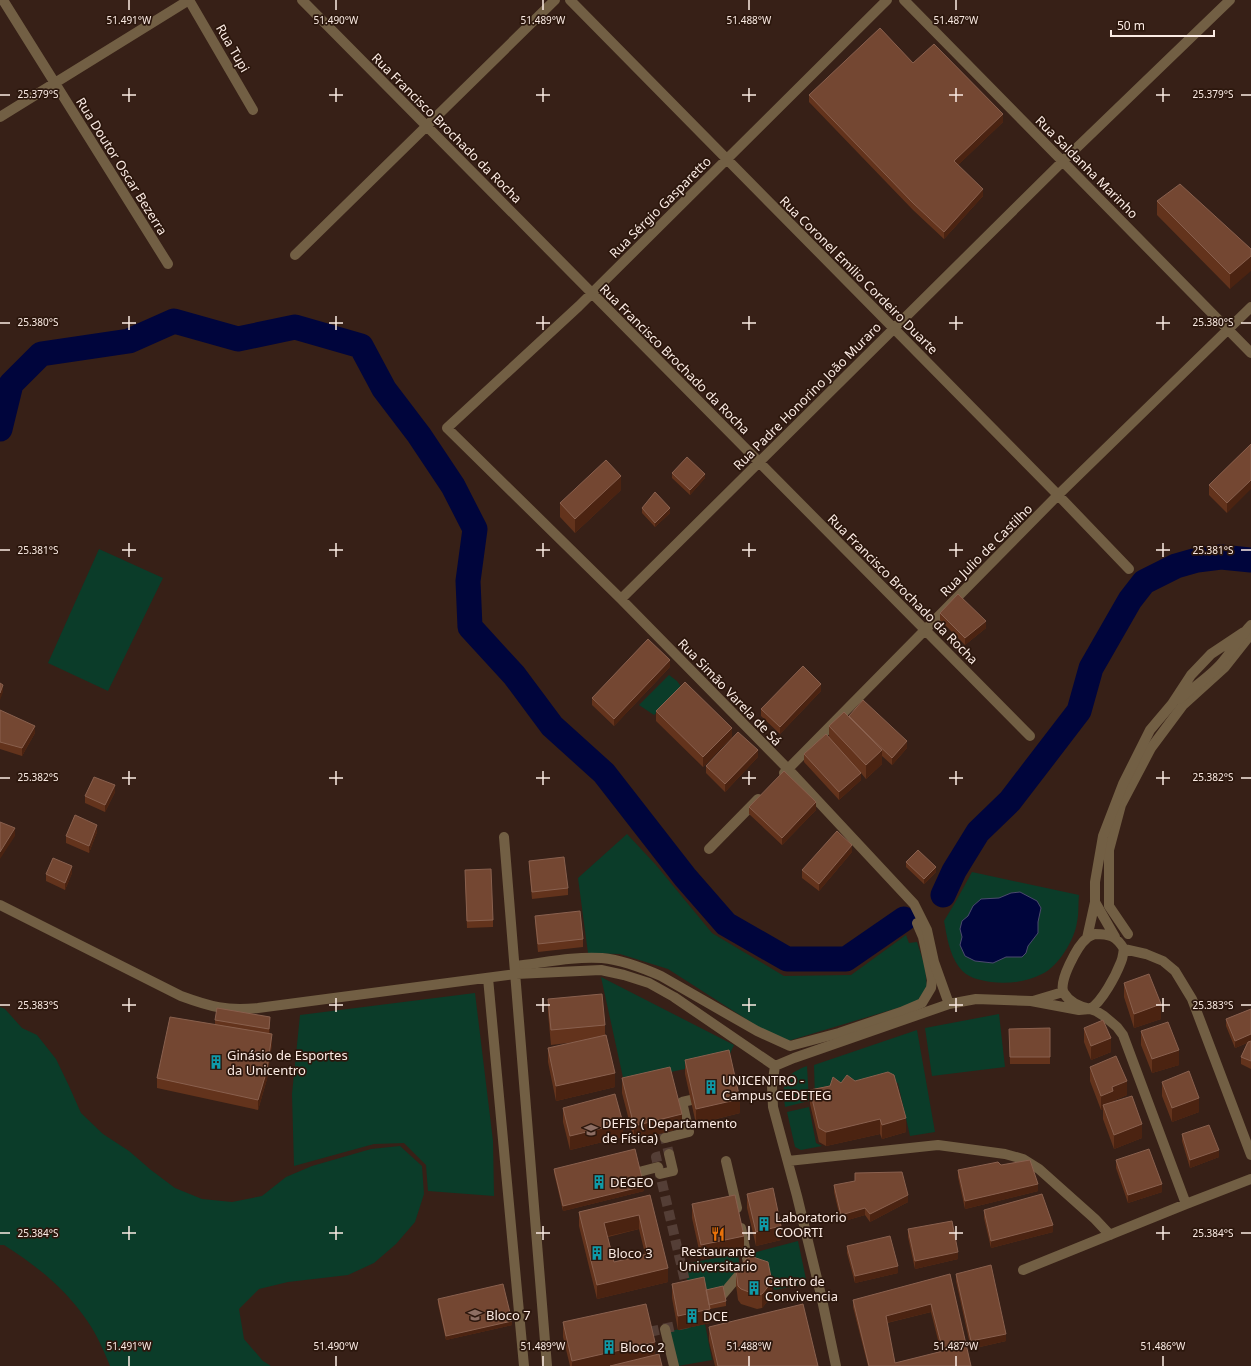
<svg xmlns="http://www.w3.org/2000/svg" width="1251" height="1366" font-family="'Noto Sans',sans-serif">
<rect width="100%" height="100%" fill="#372017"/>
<path fill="#0b3c29" d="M99 549 163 578 108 691 48 663Z
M669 675 677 681 682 688 654 715 639 705Z
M627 834 656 865 712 933 784 976 851 975 906 935 909 943 917 942 925 967 927 987 918 1000 904 1006 788 1041 760 1028 668 969 620 954 588 953 578 878Z
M972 872 1079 895C1078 904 1079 914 1077 922 1075 939 1058 967 1042 974 1027 982 1008 984 991 982 979 980 967 978 959 967 949 953 947 937 944 921L956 901Z
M601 977 734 1045 727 1060 624 1082Z
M475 993 493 1141 494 1196 428 1191 426 1165 404 1143 374 1144 294 1166 292 1094 300 1015Z
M0 1007 5 1009 22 1028 37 1035 56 1059 69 1086 81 1113 103 1134 129 1151 151 1170 175 1188 202 1199 232 1202 262 1196 286 1177 312 1166 371 1149 400 1146 422 1166 424 1194 415 1222 396 1244 374 1263 348 1275 288 1282 259 1289 239 1309 244 1339 263 1361 271 1366H110C104 1351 97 1335 88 1322 66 1289 37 1266 4 1245H0Z
M999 1014 1005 1067 932 1076 925 1028Z
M917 1030 935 1132 910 1136 898 1083 889 1081 815 1099 814 1065Z
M807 1066 809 1101 785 1107C782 1084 783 1075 807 1066Z
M809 1107 816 1143 822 1146 801 1150 795 1147 787 1112Z
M798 1241 807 1284 774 1290 771 1273 757 1267 753 1253Z
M738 1254 740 1269 723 1291 690 1292 684 1264Z
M705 1324 712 1360 678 1366 670 1331Z"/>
<path fill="#00053c" stroke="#4b4a6e" d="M1020 892 1037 901 1041 908 1038 922V933L1028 946 1026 953 1022 957H1006L993 963 975 961 965 956 960 945 962 937 960 929 962 921 968 916 973 906 981 899 999 898 1011 893Z"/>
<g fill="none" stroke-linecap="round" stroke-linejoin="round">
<path stroke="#00053c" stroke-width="25" d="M0 429 11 384 41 354 129 341 174 321 238 339 295 327 361 346 384 389 419 435 453 486 475 529 468 581 470 627 514 675 552 726 604 773 685 877 726 924 787 959H846L904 919
M943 895 954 871 978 832 1010 801 1079 711 1091 668 1130 600 1144 582 1176 566 1197 560 1221 557 1251 560"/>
<path stroke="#543e36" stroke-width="10" stroke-dasharray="10 5" stroke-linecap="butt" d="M664 1133 669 1154 656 1157 688 1294
M649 1332 689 1323"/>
<path stroke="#725f44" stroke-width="10" d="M1128 934 1109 906V850L1121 805 1151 748 1183 705 1225 667 1251 634
M515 966C543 963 573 956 602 958 622 960 643 968 661 976L757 1031 790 1046 839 1033 901 1012 922 1003 931 988 932 980 923 937 917 923
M665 1138 689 1132 682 1102 691 1100
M726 1161 737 1208
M639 1172 658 1167
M660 1174 673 1171 669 1154
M741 1228 748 1263
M715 1301 718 1300 744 1269
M665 1329 674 1366"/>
<path stroke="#725f44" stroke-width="10" d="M3 0 168 264
M302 0 1030 736
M570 0 1058 495 1129 569
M887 0 579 306 447 428 621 599 788 769 914 904 927 930 934 962 949 1004
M904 0 1251 353
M0 117 189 0 253 110
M295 255 555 0
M621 599 1063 161 1230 0
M1179 699C1193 688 1208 678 1220 665 1232 652 1239 637 1251 625
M784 773 1058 495 1251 307
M504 837 547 1366
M709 849 758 799
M1095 902 1115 937
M0 905 181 996C211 1007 226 1011 258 1008L516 974 601 970 624 975 649 983 674 997 775 1066
M1095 934C1110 934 1116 936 1124 949 1123 953 1123 958 1121 962 1116 975 1102 1002 1090 1009 1081 1007 1069 1002 1064 993 1057 983 1078 945 1087 938 1089 936 1093 935 1095 934Z
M1087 938 1095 902V882L1103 836 1123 784 1150 730 1172 704 1191 675 1211 654 1244 632
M1124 949 1146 954 1163 961 1175 971 1192 999 1251 1155
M488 978 524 1366
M1033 1001 1063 992
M775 1066 794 1058 949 1004 976 999 1031 1001 1079 1010 1090 1009 1096 1011 1104 1016 1117 1027 1123 1035 1186 1204
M775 1066 772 1086 773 1107 797 1196 821 1295 836 1366
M788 1161 938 1145 1005 1154 1023 1159 1039 1169 1095 1219 1110 1235
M1023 1270 1186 1204 1251 1179"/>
</g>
<path fill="#63331c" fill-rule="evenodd" d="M913 63 1003 122 958 165 983 196 944 239 913 210 809 102V95Z
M1157 201 1251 249 1230 289 1157 215Z
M1251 444 1227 513 1209 495V485Z
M672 473 705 478 690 495 672 478Z
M621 490 575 533 560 517V503Z
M642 508 670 513 655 527 642 513Z
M940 613 986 628 965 645 940 620Z
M670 667 614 726 592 705V698Z
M821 691 780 734 761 716V709Z
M0 710 35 733 22 756 0 749Z
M656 711 732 737 703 767 656 721Z
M849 716 907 748 892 765 882 756V764L866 779 861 773V780L839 800 804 762V754L829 738V726Z
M758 757 725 792 706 773V766Z
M115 792 105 812 85 803V796Z
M749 807 816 810 782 845 749 814Z
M97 832 89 853 66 843V836Z
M852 852 819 891 802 878V870Z
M529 861 568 888V895L532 899 529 868Z
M906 862 936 872 924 884 906 867Z
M72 873 65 890 46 881V874Z
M465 877 493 920V927L467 928Z
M535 916 583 939V947L538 952 535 923Z
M1124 983 1161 1019 1134 1028 1124 997Z
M548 999 605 1025V1035L615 1087 556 1101 548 1062V1048L576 1042 551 1045 548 1013Z
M1251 1009V1069L1241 1064V1057L1247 1043 1235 1048 1226 1026V1019Z
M270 1017V1034L272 1044 267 1079 258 1110 157 1088V1078L215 1025V1020Z
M1050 1028V1064H1010L1009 1029Z
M1084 1028 1111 1052 1091 1060 1084 1042Z
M1141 1031 1179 1065 1152 1073 1141 1045Z
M685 1060 740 1113 696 1124 685 1074Z
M1090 1067 1127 1095 1113 1101V1102L1142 1138 1114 1149 1103 1119V1109L1101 1110 1090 1081Z
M622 1078 682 1128 634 1140 622 1093Z
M1162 1082 1199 1112 1172 1122 1162 1096Z
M841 1083 906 1132 882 1139 880 1134 826 1146 819 1142 810 1104V1090Z
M563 1108 623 1137 570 1150 563 1122Z
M1182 1134 1219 1157 1190 1168 1182 1141Z
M1116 1160 1162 1192 1128 1203 1116 1168Z
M1001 1165 1038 1191 965 1209 958 1177V1170Z
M554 1169 644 1191 563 1211 554 1173Z
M834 1185 908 1202 870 1222 865 1215 841 1222 834 1192Z
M747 1194 781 1240 756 1246 747 1208Z
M650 1195 668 1282 597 1299 579 1226V1212ZM639 1229 645 1254 614 1262 608 1237Z
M692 1204 744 1250 701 1259 692 1218Z
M984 1210 1053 1232 991 1248 984 1218Z
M908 1229 958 1259 915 1269 908 1237Z
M847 1246 898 1273 855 1283 847 1253Z
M736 1270 772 1296 762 1308 757 1309 741 1304 738 1300 736 1285Z
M950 1274 971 1366H868L853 1307V1300ZM931 1312 941 1352 895 1363 887 1323Z
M956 1274 1006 1341 971 1349 956 1281Z
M672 1284 706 1290 726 1301V1306L710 1309V1323L678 1330 672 1298Z
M438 1299 512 1325 446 1340 438 1304Z
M563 1322 655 1355 662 1366H570L563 1337Z
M709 1327 818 1366H715L709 1341Z"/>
<path fill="#4b2311" d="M1003 114V122L954 169V161Z
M983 189V196L944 239V232Z
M1251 256V271L1230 289V274Z
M705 474V478L690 495V490Z
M621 476V490L575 533V519Z
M1251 480V489L1227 513V503Z
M670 508V513L655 527V523Z
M986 621V628L965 645V638Z
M670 660V667L614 726V719Z
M821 684V691L780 734V727Z
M3 685V692L0 700V693Z
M35 726V733L22 756V748Z
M732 728V737L703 767V757Z
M907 741V748L892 765V758Z
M758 750V757L725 792V784Z
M882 750V764L866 779V765Z
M861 773V780L839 800V792Z
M115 785V792L105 812V805Z
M816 802V810L782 845V838Z
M97 825V832L89 853V846Z
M15 828V836L0 859V852Z
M852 845V852L819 891V884Z
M72 866V873L65 890V883Z
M936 867V872L924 884V879Z
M1161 1004V1019L1134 1028V1014Z
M270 1017V1032L269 1043V1029Z
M272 1034V1044L267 1079 258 1110V1100Z
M1251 1034V1041L1235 1048V1041Z
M1111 1038V1052L1091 1060V1046Z
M1179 1050V1065L1152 1073V1059Z
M615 1073V1087L556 1101V1086Z
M1127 1081V1095L1113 1101V1105H1103V1109L1101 1110V1096L1112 1087Z
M1199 1098V1112L1172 1122V1108Z
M740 1099V1113L696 1124V1109Z
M682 1114V1128L634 1140V1126Z
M906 1118V1132L882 1139V1125Z
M880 1119V1134L826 1146V1132Z
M623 1123V1137L570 1150V1136Z
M1142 1124V1138L1114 1149V1135Z
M1219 1150V1157L1190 1168V1160Z
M1038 1184V1191L965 1209V1201Z
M1162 1184V1192L1128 1203V1195Z
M644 1186V1191L563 1211V1206Z
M908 1195V1202L870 1222V1214Z
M865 1208V1215L841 1222V1215Z
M639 1215V1229L604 1237V1223Z
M1053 1225V1232L991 1248V1241Z
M781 1226V1240L756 1246V1232Z
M744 1236V1250L701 1259V1245Z
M958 1252V1259L915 1269V1261Z
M898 1266V1273L855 1283V1276Z
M668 1268V1282L597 1299V1285Z
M772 1282V1296L762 1308V1294Z
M931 1304V1312L886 1323V1316Z
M710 1309V1323L678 1330V1316Z
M512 1321V1325L446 1340V1336Z
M1006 1334V1341L971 1349V1341Z
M655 1342V1356L613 1366H572V1361Z"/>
<path fill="#744732" stroke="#89604e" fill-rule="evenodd" d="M880 28 913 63 934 44 1003 114 954 161 983 189 944 232 913 203 809 95Z
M1180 184 1251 249V256L1230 274 1157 201Z
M1251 444V480L1227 503 1209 485Z
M687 457 705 474 690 490 672 473Z
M606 460 621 476 575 519 560 503Z
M655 492 670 508 655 523 642 508Z
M958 594 986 621 965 638 940 613Z
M648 639 670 660 614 719 592 698Z
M803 666 821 684 780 727 761 709Z
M685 682 732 728 703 757 656 711Z
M0 683 3 685 0 693Z
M863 700 907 741 892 758 871 738 849 716Z
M0 710 35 726 22 748 0 742Z
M844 712 882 750 866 765 829 726Z
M738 732 758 750 725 784 706 766Z
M826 734 861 773 839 792 804 754Z
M784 771 816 802 782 838 749 807Z
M94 777 115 785 105 805 85 796Z
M75 815 97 825 89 846 66 836Z
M0 822 15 828 0 852Z
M837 831 852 845 819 884 802 870Z
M918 850 936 867 924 879 906 862Z
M564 857 568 888 532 892 529 861Z
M53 858 72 866 65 883 46 874Z
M491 869 493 920 467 921 465 870Z
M580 911 583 939 538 944 535 916Z
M1149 974 1161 1004 1134 1014 1124 983Z
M602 994 605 1025 551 1030 548 999Z
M217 1008 270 1017 269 1029 215 1020Z
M1251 1009V1034L1235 1041 1226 1019Z
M170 1017 272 1034 267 1070 258 1100 157 1078Z
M1103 1020 1111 1038 1091 1046 1084 1028Z
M1168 1022 1179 1050 1152 1059 1141 1031Z
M1050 1028V1057H1010L1009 1029Z
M606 1035 615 1073 556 1086 548 1048Z
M1251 1041V1061L1241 1057 1248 1042Z
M729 1050 740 1099 696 1109 685 1060Z
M1116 1056 1127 1081 1112 1087 1113 1091 1101 1096 1090 1067Z
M670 1067 682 1114 634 1126 622 1078Z
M1189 1071 1199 1098 1172 1108 1162 1082Z
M888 1072 894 1075 906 1118 882 1125 880 1119 826 1132 819 1128 810 1090 830 1086 833 1077 841 1083 847 1075 855 1081Z
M615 1094 623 1123 570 1136 563 1108Z
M1132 1096 1142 1124 1114 1135 1103 1105Z
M1209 1125 1219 1150 1190 1160 1182 1134Z
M635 1149 644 1186 563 1206 554 1169Z
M1149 1149 1162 1184 1128 1195 1116 1160Z
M1030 1160 1038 1184 965 1201 958 1170 998 1162 1001 1165Z
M902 1172 908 1195 870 1214 865 1208 841 1215 834 1185 855 1181V1173Z
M773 1188 781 1226 756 1232 747 1194Z
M1042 1194 1053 1225 991 1241 984 1210Z
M650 1195 668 1268 597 1285 579 1212ZM639 1215 648 1254 614 1262 604 1223Z
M735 1195 744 1236 701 1245 692 1204Z
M952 1221 958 1252 915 1261 908 1229Z
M890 1236 898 1266 855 1276 847 1246Z
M753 1257 768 1262 772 1282 762 1294 757 1295 741 1289 738 1286 736 1270 747 1258Z
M991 1265 1006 1334 971 1341 956 1274Z
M950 1274 971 1366H869L853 1300ZM931 1304 943 1351 895 1363 886 1316Z
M704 1277 710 1309 678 1316 672 1284Z
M503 1284 512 1321 446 1336 438 1299Z
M723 1286 726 1301 709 1305 706 1290Z
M646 1304 655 1342 572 1361 563 1322Z
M803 1304 818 1366H718L709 1327Z
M659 1354 662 1366H610Z"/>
<path fill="none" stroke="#fbebe4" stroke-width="1.5" d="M129 0V10M336 0V10M543 0V10M749 0V10M956 0V10M129 88V102M336 88V102M543 88V102M749 88V102M956 88V102M1163 88V102M0 95H10M122 95H136M329 95H343M536 95H550M742 95H756M949 95H963M1156 95H1170M1241 95H1251M129 316V330M336 316V330M543 316V330M749 316V330M956 316V330M1163 316V330M0 323H10M122 323H136M329 323H343M536 323H550M742 323H756M949 323H963M1156 323H1170M1241 323H1251M129 543V557M336 543V557M543 543V557M749 543V557M956 543V557M1163 543V557M0 550H10M122 550H136M329 550H343M536 550H550M742 550H756M949 550H963M1156 550H1170M1241 550H1251M129 771V785M336 771V785M543 771V785M749 771V785M956 771V785M1163 771V785M0 778H10M122 778H136M329 778H343M536 778H550M742 778H756M949 778H963M1156 778H1170M1241 778H1251M129 998V1012M336 998V1012M543 998V1012M749 998V1012M956 998V1012M1163 998V1012M0 1005H10M122 1005H136M329 1005H343M536 1005H550M742 1005H756M949 1005H963M1156 1005H1170M1241 1005H1251M129 1226V1240M336 1226V1240M543 1226V1240M749 1226V1240M956 1226V1240M1163 1226V1240M0 1233H10M122 1233H136M329 1233H343M536 1233H550M742 1233H756M949 1233H963M1156 1233H1170M1241 1233H1251M129 1356V1366M336 1356V1366M543 1356V1366M749 1356V1366M956 1356V1366M1163 1356V1366"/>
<defs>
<symbol id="building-bare" viewBox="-9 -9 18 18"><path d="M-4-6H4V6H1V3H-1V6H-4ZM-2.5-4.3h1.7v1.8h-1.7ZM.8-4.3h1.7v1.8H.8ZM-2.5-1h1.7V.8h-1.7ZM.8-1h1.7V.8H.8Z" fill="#0f9aa8" stroke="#2c170d" stroke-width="2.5" paint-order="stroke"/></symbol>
<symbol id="university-bare" viewBox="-9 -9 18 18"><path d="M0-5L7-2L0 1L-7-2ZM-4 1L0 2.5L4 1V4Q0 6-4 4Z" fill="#8d6e63" stroke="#2c170d" stroke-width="2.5" paint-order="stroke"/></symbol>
<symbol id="restaurant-bare" viewBox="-9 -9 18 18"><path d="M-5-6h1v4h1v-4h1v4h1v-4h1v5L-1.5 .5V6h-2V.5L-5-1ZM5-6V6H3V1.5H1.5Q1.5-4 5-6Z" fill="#e8710a" stroke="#2c170d" stroke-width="2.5" paint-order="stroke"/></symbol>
</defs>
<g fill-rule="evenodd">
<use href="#building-bare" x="206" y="1052" width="20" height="20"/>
<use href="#building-bare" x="701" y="1077" width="20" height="20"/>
<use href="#university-bare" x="581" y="1120" width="20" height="20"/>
<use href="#building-bare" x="589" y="1172" width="20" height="20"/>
<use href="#building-bare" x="754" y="1214" width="20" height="20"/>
<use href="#restaurant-bare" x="708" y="1224" width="20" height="20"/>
<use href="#building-bare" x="587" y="1243" width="20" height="20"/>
<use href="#building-bare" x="744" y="1278" width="20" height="20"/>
<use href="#university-bare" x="465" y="1305" width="20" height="20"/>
<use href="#building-bare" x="682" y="1306" width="20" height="20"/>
<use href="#building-bare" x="599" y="1337" width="20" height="20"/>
</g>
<g text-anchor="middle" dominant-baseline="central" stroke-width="3.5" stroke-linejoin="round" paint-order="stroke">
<g font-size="13" fill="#fbebe4" stroke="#2c170d">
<text transform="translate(233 48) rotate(60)">Rua Tupi</text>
<text transform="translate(447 128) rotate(45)">Rua Francisco Brochado da Rocha</text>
<text transform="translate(122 166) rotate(58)">Rua Doutor Oscar Bezerra</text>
<text transform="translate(1087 167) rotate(45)">Rua Saldanha Marinho</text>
<text transform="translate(660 207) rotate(-45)">Rua Sérgio Gasparetto</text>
<text transform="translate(859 275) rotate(45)">Rua Coronel Emilio Cordeiro Duarte</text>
<text transform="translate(675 359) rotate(45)">Rua Francisco Brochado da Rocha</text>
<text transform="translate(807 396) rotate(-45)">Rua Padre Honorino João Muraro</text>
<text transform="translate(986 550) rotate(-45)">Rua Julio de Castilho</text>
<text transform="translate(903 589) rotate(45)">Rua Francisco Brochado da Rocha</text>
<text transform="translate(730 692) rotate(46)">Rua Simão Varela de Sá</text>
</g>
<g font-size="13" fill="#fbebe4" stroke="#2c170d" text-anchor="start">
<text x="227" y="1055">Ginásio de Esportes<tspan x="227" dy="15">da Unicentro</tspan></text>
<text x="722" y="1080">UNICENTRO -<tspan x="722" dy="15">Campus CEDETEG</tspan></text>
<text x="602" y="1123">DEFIS ( Departamento<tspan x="602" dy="15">de Física)</tspan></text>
<text x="610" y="1182">DEGEO</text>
<text x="775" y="1217">Laboratorio<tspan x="775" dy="15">COORTI</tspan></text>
<text x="718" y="1251" text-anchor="middle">Restaurante<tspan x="718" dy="15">Universitario</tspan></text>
<text x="608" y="1253">Bloco 3</text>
<text x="765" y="1281">Centro de<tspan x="765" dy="15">Convivencia</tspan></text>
<text x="486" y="1315">Bloco 7</text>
<text x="703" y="1316">DCE</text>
<text x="620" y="1347">Bloco 2</text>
</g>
</g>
<g font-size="10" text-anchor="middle" fill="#fbebe4" stroke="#2c170d" stroke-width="3.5" stroke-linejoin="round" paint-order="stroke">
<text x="129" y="24">51.491°W</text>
<text x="336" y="24">51.490°W</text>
<text x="543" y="24">51.489°W</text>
<text x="749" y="24">51.488°W</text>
<text x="956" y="24">51.487°W</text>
<text x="38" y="98">25.379°S</text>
<text x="1213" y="98">25.379°S</text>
<text x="38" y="326">25.380°S</text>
<text x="1213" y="326">25.380°S</text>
<text x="38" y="554">25.381°S</text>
<text x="1213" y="554">25.381°S</text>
<text x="38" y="781">25.382°S</text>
<text x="1213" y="781">25.382°S</text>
<text x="38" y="1009">25.383°S</text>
<text x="1213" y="1009">25.383°S</text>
<text x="38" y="1237">25.384°S</text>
<text x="1213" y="1237">25.384°S</text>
<text x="129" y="1350">51.491°W</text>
<text x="336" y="1350">51.490°W</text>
<text x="543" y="1350">51.489°W</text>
<text x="749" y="1350">51.488°W</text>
<text x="956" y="1350">51.487°W</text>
<text x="1163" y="1350">51.486°W</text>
</g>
<path d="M1111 30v6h103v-6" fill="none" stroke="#fbebe4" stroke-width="2"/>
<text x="1117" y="30" font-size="12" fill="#fbebe4" stroke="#2c170d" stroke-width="3" paint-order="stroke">50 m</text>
</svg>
